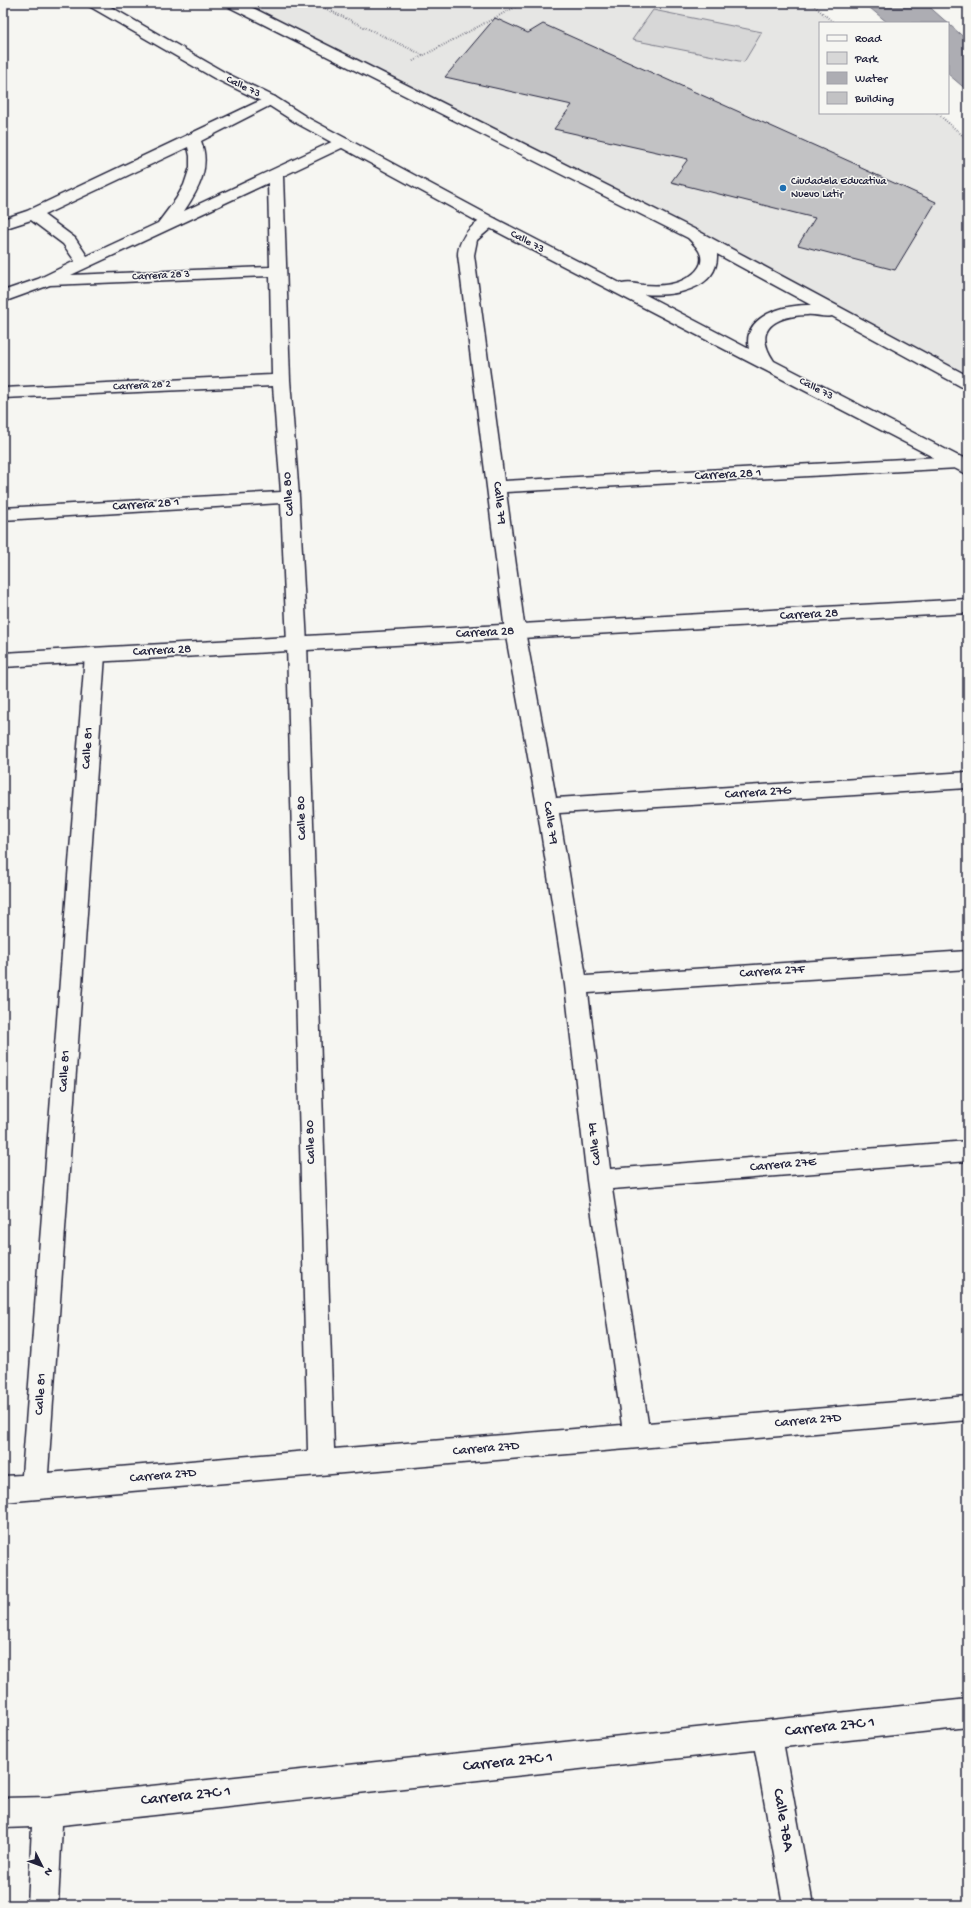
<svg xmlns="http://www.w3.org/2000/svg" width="971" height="1908" font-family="'Gochi Hand',sans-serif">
<rect width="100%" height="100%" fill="#f6f6f2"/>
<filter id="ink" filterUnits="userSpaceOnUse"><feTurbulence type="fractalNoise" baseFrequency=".025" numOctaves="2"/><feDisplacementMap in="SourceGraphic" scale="8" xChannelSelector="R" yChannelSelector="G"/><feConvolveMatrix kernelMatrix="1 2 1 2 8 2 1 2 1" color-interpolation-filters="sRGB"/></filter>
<g filter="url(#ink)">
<path fill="#e6e6e4" d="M232 3H811L834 23H820V113H937L968 140V383L845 318Z"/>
<path fill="#d7d7d7" stroke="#7c7c89" d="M653 10 762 32 744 62 632 40Z"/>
<path fill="#adadb3" stroke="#757583" d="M864 3H925L968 41V91L948 74V23H888Z"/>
<path fill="#c2c2c4" stroke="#22223b" d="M495 18 528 33 543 24 860 166 859 167 936 202 895 270 798 245 815 218 671 182 688 159 554 129 572 105 445 77Z"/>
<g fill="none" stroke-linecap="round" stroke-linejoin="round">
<defs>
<path id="minor" d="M270 96 275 97 277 100 275 103 201 141C211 167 199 189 184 211L338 139H348L351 142 348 145 283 176 290 380 299 497 307 644 334 1449 622 1425 587 1180 565 985 537 806 505 631 458 255C458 238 477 214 496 219L498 222 477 240 474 255 504 481 959 456 965 458 968 462 965 466 959 468 506 492 525 631 556 798 968 772V788L559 813 586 976 968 951V969L588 993 610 1169 968 1141V1161L612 1189 648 1423 968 1396V1420L3 1502V1476L22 1475 85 655 88 650 95 648 102 650 105 655 48 1473 308 1451 287 644 281 503 3 520V508L281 492 273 386 3 398V388L272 375 270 276 50 285 3 302V291L38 279 75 261 63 244 31 220 3 229V219L27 211ZM188 147 190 156V167L184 185 176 199 158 223 87 256 75 238 44 215ZM268 183 270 267 71 275Z
M968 1699V1727L784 1747 813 1905H783L755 1750 62 1825 58 1905H28L32 1827 3 1828V1798L48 1797Z"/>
<path id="tertiary" d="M968 599V613L3 667V653Z"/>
<path id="secondary" d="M87 3H104L224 72 275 97 308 118 496 219 622 284C630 282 636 284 643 285 658 286 672 286 685 279 691 276 696 272 699 267 706 255 696 246 688 238L227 6 225 3H243L700 232 968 376V388L962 387 832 316C824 318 815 314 807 315 775 316 752 329 774 361L968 461V474L962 472 484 225 298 124 265 103 214 78 89 6ZM717 254 811 305C786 304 741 315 749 349L644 294C671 297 719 290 717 254Z"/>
</defs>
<use href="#minor" stroke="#22223b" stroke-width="3"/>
<use href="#tertiary" stroke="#22223b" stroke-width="3"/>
<use href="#secondary" stroke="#22223b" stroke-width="3"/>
<path stroke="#22223b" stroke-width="2" stroke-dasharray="0.5 2" stroke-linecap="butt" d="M314 3 423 55
M811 3 834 23
M413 61 523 3
M937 113 968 140"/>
<use href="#minor" fill="#f6f6f2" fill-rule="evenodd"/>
<use href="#tertiary" fill="#f6f6f2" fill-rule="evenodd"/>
<use href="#secondary" fill="#f6f6f2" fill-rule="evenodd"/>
</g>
</g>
<circle fill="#1f6fb2" stroke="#f6f6f2" stroke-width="1.5" cx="783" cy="188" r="4"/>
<g text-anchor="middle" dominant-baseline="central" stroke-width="3" stroke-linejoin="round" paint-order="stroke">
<g font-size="11" fill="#22223b" stroke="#f6f6f2">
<text transform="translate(243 87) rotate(26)">Calle 73</text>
<text transform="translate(527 242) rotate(28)">Calle 73</text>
<text transform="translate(161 276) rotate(-3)">Carrera 28 3</text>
<text transform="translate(142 386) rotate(-3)">Carrera 28 2</text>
<text transform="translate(816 389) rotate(27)">Calle 73</text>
</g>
<g font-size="11" fill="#22223b" stroke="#f6f6f2" text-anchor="start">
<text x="791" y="182">Ciudadela Educativa<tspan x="791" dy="13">Nuevo Latir</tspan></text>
</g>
<g font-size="13" fill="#22223b" stroke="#f6f6f2">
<text transform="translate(728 475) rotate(-3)">Carrera 28 1</text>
<text transform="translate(289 494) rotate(-94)">Calle 80</text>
<text transform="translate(499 503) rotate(83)">Calle 79</text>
<text transform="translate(146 505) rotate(-4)">Carrera 28 1</text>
<text transform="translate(809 615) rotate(-3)">Carrera 28</text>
<text transform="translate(485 633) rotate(-3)">Carrera 28</text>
<text transform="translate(162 651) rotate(-3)">Carrera 28</text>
<text transform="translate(88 748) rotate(-86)">Calle 81</text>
<text transform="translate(758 793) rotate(-4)">Carrera 27G</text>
<text transform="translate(302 818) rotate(-92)">Calle 80</text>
<text transform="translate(550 823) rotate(81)">Calle 79</text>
<text transform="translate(772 972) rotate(-4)">Carrera 27F</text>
<text transform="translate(65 1071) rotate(-86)">Calle 81</text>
<text transform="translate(311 1142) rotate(-92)">Calle 80</text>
<text transform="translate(595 1144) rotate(-97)">Calle 79</text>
<text transform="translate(783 1165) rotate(-5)">Carrera 27E</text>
<text transform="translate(41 1394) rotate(-86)">Calle 81</text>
<text transform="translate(808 1421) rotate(-5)">Carrera 27D</text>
<text transform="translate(486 1449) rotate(-5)">Carrera 27D</text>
<text transform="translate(163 1476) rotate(-5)">Carrera 27D</text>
</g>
<g font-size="16" fill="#22223b" stroke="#f6f6f2">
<text transform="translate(830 1728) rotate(-6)">Carrera 27C 1</text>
<text transform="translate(508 1763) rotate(-6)">Carrera 27C 1</text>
<text transform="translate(186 1797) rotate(-6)">Carrera 27C 1</text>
<text transform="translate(782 1820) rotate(80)">Calle 78A</text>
</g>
</g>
<rect width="971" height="1908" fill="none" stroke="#f6f6f2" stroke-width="16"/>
<rect x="8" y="8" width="955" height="1892" fill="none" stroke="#22223b" stroke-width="1.5" filter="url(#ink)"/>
<rect x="819" y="22" width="130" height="92" fill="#f6f6f2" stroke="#a1a1a9"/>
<rect x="827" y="35" width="20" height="6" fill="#f6f6f2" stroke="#a1a1a9"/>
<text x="855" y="42" font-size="12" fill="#22223b">Road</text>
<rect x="827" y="52" width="20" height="12" fill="#d7d7d7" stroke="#a1a1a9"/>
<text x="855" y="62" font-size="12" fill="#22223b">Park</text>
<rect x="827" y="72" width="20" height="12" fill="#adadb3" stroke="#a1a1a9"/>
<text x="855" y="82" font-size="12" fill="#22223b">Water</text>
<rect x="827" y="92" width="20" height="12" fill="#c2c2c4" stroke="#a1a1a9"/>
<text x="855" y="102" font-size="12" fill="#22223b">Building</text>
<g transform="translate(42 1866) rotate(132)" stroke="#f6f6f2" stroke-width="3" paint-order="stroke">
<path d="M0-3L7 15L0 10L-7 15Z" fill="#22223b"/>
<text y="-6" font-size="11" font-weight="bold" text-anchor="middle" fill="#22223b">N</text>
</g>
</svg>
